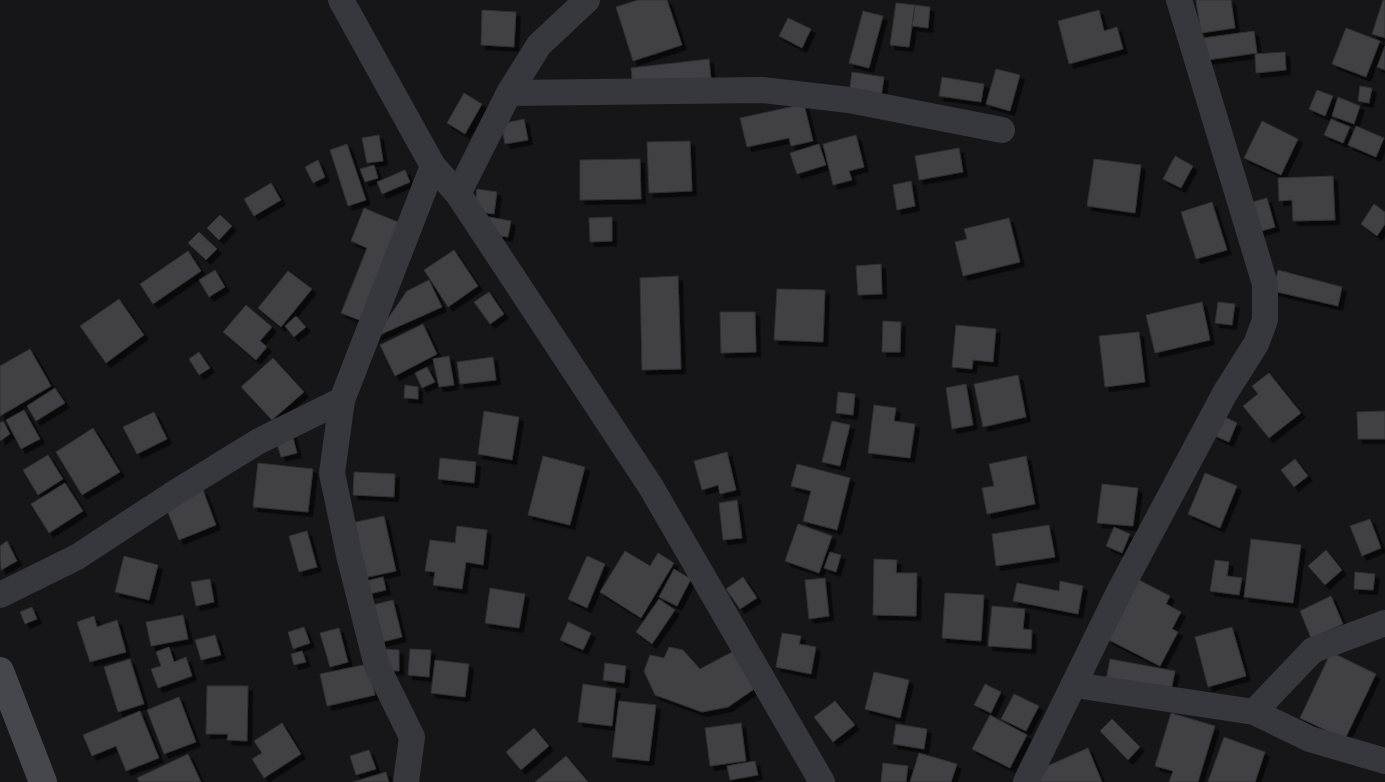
<svg xmlns="http://www.w3.org/2000/svg" width="1385" height="782" font-family="'Public Sans',sans-serif">
<defs>
<filter id="shadow"><feDropShadow dx="4.5" dy="4.5" stdDeviation="0" flood-color="#0009"/></filter>
</defs>
<rect width="100%" height="100%" fill="#161618"/>
<path fill="#404145" stroke="#303034" filter="url(#shadow)" d="M638 0H667L682 45 633 61 616 7Z
M1196 0H1231L1235 28 1201 33Z
M1383 0H1385V38L1372 34Z
M896 3 915 5 909 47 890 45Z
M915 5 930 7 928 28 912 26Z
M482 10 516 12 514 47 481 45Z
M1099 10 1104 31 1117 27 1123 49 1069 64 1058 21Z
M863 11 883 16 869 68 849 63Z
M788 18 811 29 802 48 779 36Z
M1346 28 1380 41 1366 77 1332 64Z
M1254 31 1257 53 1200 61 1197 39Z
M1385 46V70L1377 67Z
M1285 52 1286 70 1256 73 1255 54Z
M709 59 711 79 633 89 631 68Z
M996 69 1020 75 1010 111 986 104Z
M852 72 884 77 881 98 849 94Z
M942 77 984 84 981 102 939 96Z
M1360 86 1372 88 1369 103 1358 101Z
M1317 90 1333 96 1325 116 1309 109Z
M464 93 482 104 465 134 447 123Z
M1338 97 1360 106 1354 124 1332 116Z
M804 104 813 141 791 146 789 138 747 147 740 118Z
M524 119 528 140 505 144 501 124Z
M1331 119 1350 127 1343 143 1324 135Z
M1262 121 1298 139 1281 175 1244 158Z
M1356 126 1384 138 1376 157 1348 145Z
M379 135 383 161 367 163 362 138Z
M856 135 864 167 849 171 852 180 833 185 823 144Z
M690 141 692 191 649 193 647 142Z
M347 144 366 200 348 206 330 150Z
M819 144 826 165 797 174 790 153Z
M959 148 963 172 919 180 915 156Z
M1175 156 1193 166 1181 188 1163 179Z
M640 159 641 199 580 200V160Z
M1094 159 1141 165 1135 213 1087 206Z
M318 160 325 177 313 183 305 167Z
M374 165 378 178 365 182 360 169Z
M405 170 410 182 382 194 377 182Z
M1333 176 1335 220 1293 221 1292 200 1279 201 1278 178Z
M911 181 915 206 897 210 893 185Z
M271 183 281 200 254 216 244 199Z
M477 189 497 192 494 214 474 211Z
M1267 198 1275 227 1258 232 1249 203Z
M1212 202 1227 250 1196 259 1181 212Z
M1374 204 1385 212V224L1377 236 1361 224Z
M364 208 400 223 362 321 341 313 367 248 351 241Z
M220 215 232 226 219 240 207 228Z
M489 217 511 221 508 237 486 234Z
M612 217V241L590 242 589 218Z
M1009 218 1020 262 963 276 955 242 967 239 964 229Z
M199 232 217 249 206 260 188 243Z
M454 250 478 286 448 307 424 270Z
M188 251 201 271 153 304 140 284Z
M881 264 882 294 858 295 856 266Z
M215 270 225 287 209 297 199 280Z
M1278 270 1342 287 1338 306 1273 291Z
M288 271 312 289 281 327 258 308Z
M678 276 681 369 642 370 640 278Z
M429 280 442 307 375 337 407 291Z
M777 289 825 290 823 342 774 340Z
M489 292 504 314 490 324 474 302Z
M119 299 144 335 106 363 80 326Z
M1202 302 1210 340 1155 353 1146 315Z
M1218 302 1235 304 1232 325 1215 323Z
M246 305 272 327 260 341 267 347 256 360 223 332Z
M720 312H755L756 352 721 353Z
M296 316 306 327 294 337 285 326Z
M883 321 901 322 900 352H882Z
M423 324 437 354 395 376 380 345Z
M956 325 996 329 993 362 973 360 972 369 952 367Z
M1139 332 1145 382 1105 387 1099 336Z
M30 349 51 386 0 416V366Z
M199 352 210 368 199 375 189 359Z
M449 356 454 385 439 387 433 359Z
M493 357 496 380 460 384 457 362Z
M273 358 304 392 272 420 241 387Z
M427 367 435 382 422 388 415 373Z
M1269 373 1301 413 1269 438 1243 406 1258 394 1252 386Z
M1018 375 1026 417 983 427 974 384Z
M966 384 973 425 952 429 946 388Z
M405 385 418 387V399L404 398Z
M55 388 65 403 36 421 27 406Z
M838 392 855 394 853 415 836 413Z
M874 405 896 408 894 421 915 424 910 458 868 453Z
M24 410 40 439 21 449 6 420Z
M484 411 519 417 512 460 478 454Z
M1385 411V439H1358L1357 412Z
M154 412 167 439 137 454 123 427Z
M1221 415 1237 423 1229 442 1213 435Z
M3 421 10 434 0 441V423Z
M832 421 850 425 840 466 822 462Z
M93 428 120 472 82 495 56 452Z
M292 434 297 453 281 457 275 437Z
M727 452 736 490 720 494 718 485 702 490 694 461Z
M48 455 63 479 38 495 23 470Z
M543 456 585 467 570 525 528 515Z
M1026 456 1035 504 987 514 982 488 994 486 989 464Z
M440 458 476 462 474 483 438 479Z
M1295 459 1308 476 1294 487 1281 470Z
M258 463 313 469 308 512 253 507Z
M797 464 850 478 837 530 803 521 811 491 791 486Z
M354 472 395 474 394 497 353 495Z
M1205 473 1237 486 1220 528 1188 514Z
M65 483 83 511 49 533 31 504Z
M1102 484 1138 488 1133 526 1097 523Z
M203 490 216 525 179 540 165 505Z
M737 500 742 538 723 540 719 503Z
M384 516 396 571 359 579 347 524Z
M1370 519 1381 548 1362 556 1350 526Z
M798 524 832 536 819 573 785 561Z
M1049 525 1055 557 996 566 992 534Z
M457 526 487 530 483 565 466 562 462 589 433 585 435 572 425 571 430 540 455 543Z
M1114 527 1130 534 1122 553 1106 546Z
M307 531 317 567 299 572 289 536Z
M1251 539 1301 545 1293 603 1244 597Z
M7 541 17 561 1 570 0 546Z
M1326 550 1342 570 1325 585 1308 566Z
M625 551 650 566 658 553 674 563 641 618 600 592Z
M830 552 841 555 836 572 824 568Z
M124 556 158 565 149 600 115 592Z
M587 556 605 564 587 608 568 599Z
M874 559 897 560 896 573H917L916 616 873 615Z
M1215 560 1229 562 1227 576 1242 578 1239 595 1210 591Z
M674 569 691 579 677 606 659 597Z
M1355 572 1375 574 1373 590 1354 589Z
M383 577 386 590 365 595 362 582Z
M743 577 757 598 740 609 726 589Z
M825 578 829 616 809 619 805 580Z
M210 579 214 602 196 606 191 582Z
M1137 579 1170 596 1166 604 1181 612 1172 629 1178 632 1160 666 1107 639Z
M1060 581 1083 586 1078 614 1013 601 1017 583 1059 591Z
M490 588 525 594 519 628 485 623Z
M945 593 984 595 981 641 942 638Z
M1331 596 1343 624 1311 638 1300 611Z
M659 599 675 610 652 644 636 632Z
M393 600 402 637 374 644 365 607Z
M992 606 1025 609 1023 629 1032 630 1031 649 988 646Z
M32 607 37 619 25 624 20 612Z
M183 615 188 639 151 646 146 622Z
M94 616 97 627 117 620 126 652 90 662 77 622Z
M568 622 591 633 583 650 560 640Z
M304 627 310 643 293 649 288 632Z
M1232 627 1246 676 1208 687 1195 637Z
M339 628 348 662 330 667 320 633Z
M782 633 801 636 799 644 816 647 811 674 776 667Z
M215 635 221 655 201 660 195 640Z
M169 647 174 662 186 657 192 676 158 688 151 669 161 666 156 652Z
M669 647 683 650 700 669 734 651 763 683 728 707 702 712 655 695 644 671 650 655 664 658Z
M384 649 399 650V671L384 670Z
M410 649 431 650 429 677 408 675Z
M302 651 306 662 294 665 291 654Z
M1331 652 1376 674 1345 739 1300 718Z
M130 659 144 704 118 712 104 667Z
M1110 659 1175 671 1171 691 1106 680Z
M435 660 469 664 465 697 431 693Z
M605 663 626 666 624 683 603 680Z
M368 664 375 695 327 706 320 674Z
M874 672 909 680 900 718 865 709Z
M583 684 616 689 612 726 578 722Z
M985 684 1001 692 991 713 974 705Z
M207 686H248L247 741 227 740 228 734H206Z
M1014 694 1039 706 1026 731 1001 719Z
M179 697 196 742 164 754 147 710Z
M619 701 656 705 649 761 612 757Z
M835 701 855 725 833 742 814 717Z
M140 711 159 758 126 771 116 746 92 756 83 735Z
M1171 713 1215 726 1198 782H1169L1173 771 1155 766Z
M990 715 1027 735 1010 768 972 749Z
M1112 719 1140 747 1128 760 1100 731Z
M282 723 301 754 264 778 252 759 262 753 254 741Z
M741 723 746 761 710 766 705 728Z
M896 724 927 729 924 749 893 744Z
M534 728 549 746 521 770 506 752Z
M1224 737 1265 752 1255 782H1208Z
M1088 748 1102 782H1038L1034 772Z
M369 750 376 769 356 775 350 756Z
M919 753 957 764 951 782H910Z
M188 754 201 782H139L137 778Z
M566 756 588 782H535Z
M755 761 758 775 730 780 727 766Z
M883 763 908 766 906 782H881Z
M386 772 389 782H353Z"/>
<g fill="none" stroke-linecap="round" stroke-linejoin="round">
<path stroke="#37383d" stroke-width="26" d="M341 0 433 166 458 194 651 487 822 782
M509 93 762 90 849 100 1002 130
M458 194 509 93 539 45 587 0
M0 595 77 557 173 494 259 441 342 400
M1075 685 1254 712 1310 739 1385 761
M1254 712 1313 650 1385 623
M406 782 412 737 377 666 349 555 332 473 342 400 433 166
M1026 782 1120 590 1225 393 1256 344 1265 320V284L1179 0"/>
<path stroke="#45474d" stroke-width="28" d="M0 671 43 782"/>
</g>
</svg>
